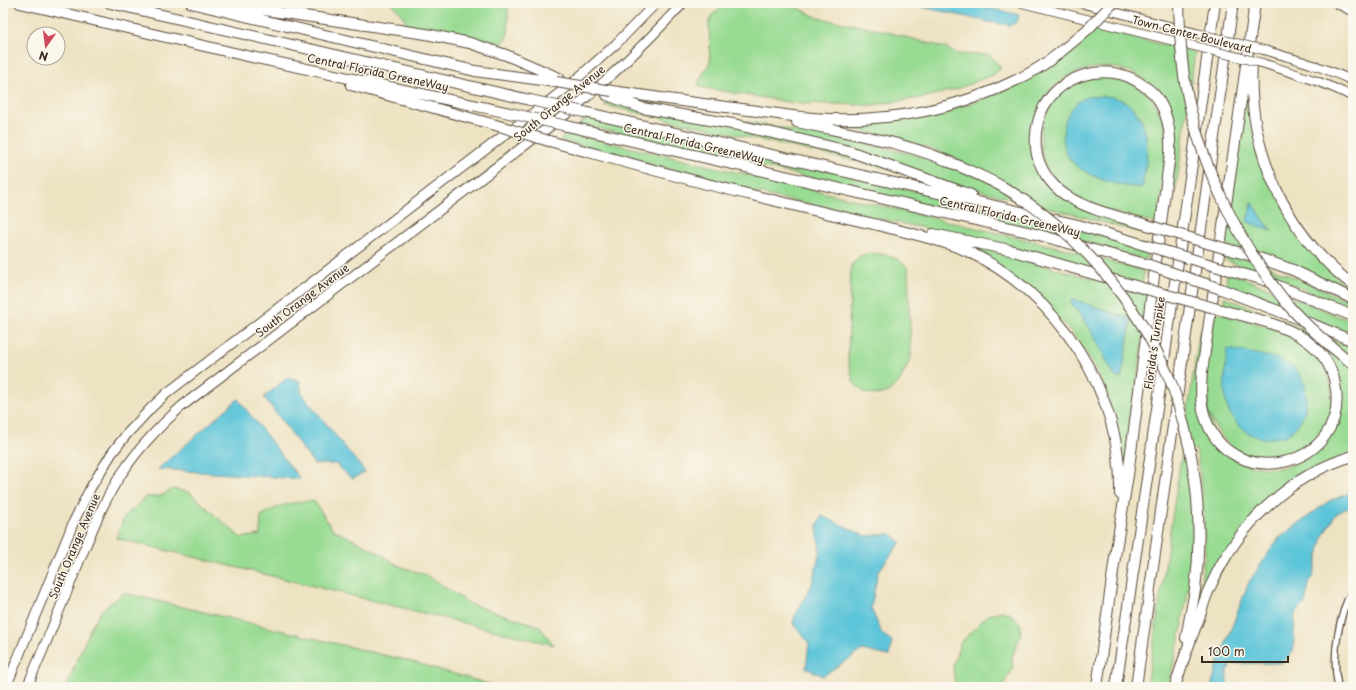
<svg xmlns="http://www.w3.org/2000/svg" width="1356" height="690" font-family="'Playpen Sans',sans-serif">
<rect width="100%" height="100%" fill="#fbf7ec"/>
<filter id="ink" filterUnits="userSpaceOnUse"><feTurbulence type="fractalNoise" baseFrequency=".025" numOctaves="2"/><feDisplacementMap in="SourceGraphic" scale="8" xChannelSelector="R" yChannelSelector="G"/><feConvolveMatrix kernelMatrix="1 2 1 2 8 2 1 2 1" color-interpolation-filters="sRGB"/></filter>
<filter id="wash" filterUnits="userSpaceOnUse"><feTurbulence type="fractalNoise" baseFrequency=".012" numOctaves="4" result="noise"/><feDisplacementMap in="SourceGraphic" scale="16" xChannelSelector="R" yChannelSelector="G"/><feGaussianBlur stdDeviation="0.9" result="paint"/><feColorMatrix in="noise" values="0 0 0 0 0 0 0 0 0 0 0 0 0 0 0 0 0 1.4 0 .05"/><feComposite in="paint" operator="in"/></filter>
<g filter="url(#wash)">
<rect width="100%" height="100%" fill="#ede2c2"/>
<path fill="#98db93" stroke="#6a8258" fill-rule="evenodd" d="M390 3H508V34L500 48 408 25 400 12Z
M727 3H789L818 18 880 30 946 48 956 54 990 55 1001 68 995 74 957 89 926 97 872 105 795 103 699 87V81L710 62 709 21 713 14Z
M1097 28 1195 53 1176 189 1171 188C1173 174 1177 157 1175 143 1174 137 1152 87 1149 84 1124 58 1073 64 1051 90 1043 99 1039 112 1033 122L1048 186 1157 232 1156 237C975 185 789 147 604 105L617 97 876 146 916 155 957 170 961 160 923 146 843 126 844 124C941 121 1024 96 1097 28Z
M1104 76 1130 82 1149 95 1156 105 1165 124 1167 145 1158 224C1128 215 1084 208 1060 186 1033 160 1035 116 1062 91 1073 80 1089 78 1104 76ZM1127 103 1140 116 1147 138 1118 184 1099 178 1082 170Z
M1246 86 1262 167 1335 276 1353 291V294L1225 244ZM1251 204 1272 230 1252 223 1247 218 1249 215Z
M593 114 1148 247 1146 260 1086 242 579 124Z
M568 133 1066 249 1144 271 1142 285 952 234 770 196 560 140Z
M959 244 983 249 1149 294 1125 473H1123C1118 449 1115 425 1109 401 1103 374 1082 345 1065 324ZM1073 299 1122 316 1131 320 1122 375 1120 378 1110 367 1098 341 1091 330 1072 304Z
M1226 252 1272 268 1315 286 1353 303V309L1288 283 1225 260Z
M869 253C884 254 899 256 908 269L911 358 899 382 887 393 874 395 863 392 854 383 848 361 851 265 860 256Z
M1227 272 1299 300 1353 322V336L1274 303 1226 286Z
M1224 297 1353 348V451L1258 510 1195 615 1201 583 1203 563 1205 559C1205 522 1202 486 1196 449L1185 451C1190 480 1193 508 1193 537 1193 566 1188 594 1182 622L1183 623 1168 687H1147L1200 329 1205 330 1199 375 1216 444C1245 476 1297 477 1325 443 1353 409 1343 363 1311 337L1223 307Z
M1215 312C1244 321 1281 327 1305 345 1321 356 1330 372 1331 391 1331 397 1332 403 1331 409 1331 413 1328 417 1327 420 1315 449 1286 464 1256 457 1251 456 1245 455 1241 453 1225 445 1215 428 1208 412 1200 390 1211 337 1215 312Z
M173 489 189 492 241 538 260 535 261 516C278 505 293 501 314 501L332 529 372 549 399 566 426 575 470 604 539 626 554 645 116 538 125 516 146 497 160 496Z
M124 593 413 662 499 687H66L92 625 103 609Z
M1001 611 1011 614 1021 625 1020 636 1012 657 1013 668 1002 687H955L953 666 960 643 988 615Z"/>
<path fill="#5dc5d9" stroke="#4c787c" d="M904 3H968L1019 15 1017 22 1010 25 994 23Z
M1086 97C1094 97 1104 95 1111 97 1116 98 1124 100 1128 104 1153 123 1148 160 1142 187 1122 189 1080 175 1069 158 1060 143 1061 119 1074 106 1077 102 1082 100 1086 97Z
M1252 202 1265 222 1272 231 1248 222 1247 220 1249 215Z
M1073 299 1122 316 1131 320 1122 375 1120 378 1116 377 1114 375C1103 355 1095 334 1081 315 1077 310 1072 306 1071 300Z
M1227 349C1245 352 1278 356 1292 366 1314 384 1310 422 1285 436 1282 437 1277 437 1273 438 1252 441 1234 426 1227 406 1222 392 1226 365 1227 349Z
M288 377 300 381 302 394 365 472 352 479 336 464H314L264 397Z
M238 399 300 479 158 469Z
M1353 492V505L1336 514 1323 536 1313 576 1310 580 1305 604 1295 613 1293 652 1282 663 1232 664 1227 671V687H1211L1217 666 1249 582 1278 539 1329 501Z
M822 516 866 536 891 534 901 542 878 572 871 608 882 634 892 641 889 656 862 650 823 676 806 668 809 643 793 623 795 616 812 584 820 552 817 526Z"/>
</g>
<g filter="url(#ink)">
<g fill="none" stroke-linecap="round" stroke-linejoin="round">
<defs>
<path id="street" d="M1335 3 1339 6 1353 13
M49 584 67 591
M1338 687C1331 655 1339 615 1353 587"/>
<path id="secondary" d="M1022 3 1194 46
M1080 3 1196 33
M1264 50C1295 59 1324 67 1353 81
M1262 63C1293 73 1324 82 1353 97"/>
<path id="primary" d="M6 687 74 521 91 487 112 453 126 435 152 407 167 393 570 85 616 44 656 3
M27 687C44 648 60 609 76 569 91 534 104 497 127 466 143 443 162 424 182 406L566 114C609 80 646 43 683 3"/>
<path id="highway" d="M20 3 247 56 514 114
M110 3 530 100
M191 3 475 71 556 82
M217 3 426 34 470 43 506 55 559 78
M1252 63C1247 148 1285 234 1353 285
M351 85 499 126
M612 91C653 97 693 103 734 108 760 111 786 116 812 118 886 124 963 109 1028 74 1050 62 1069 45 1088 29
M607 95 642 108 738 125 849 151 971 195
M584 112 1078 225 1151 247
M797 122C852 134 908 142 959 166
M567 126 1028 232 1149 265
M549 141C618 160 686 180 756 196 797 206 837 216 878 225 908 233 939 239 967 251 1058 293 1123 393 1120 494
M933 234 1010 250 1146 289
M1227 249 1259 258 1293 270 1353 299
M1225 269 1261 279 1353 316
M1221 289 1312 324 1353 341
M1218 309C1247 317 1281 323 1306 340 1321 351 1332 366 1335 384 1352 468 1228 497 1204 414 1200 401 1201 386 1202 372L1255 3
M1186 638C1189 622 1192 606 1195 590 1201 544 1199 495 1190 450
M1097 687 1116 550 1128 475 1170 154C1171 136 1169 117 1159 101 1156 95 1150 90 1144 86 1107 57 1049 76 1038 122 1035 133 1035 144 1037 155 1042 174 1055 190 1072 199 1095 212 1122 217 1147 225
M1116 687 1149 465 1215 3
M1136 687 1233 3
M1175 687C1182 663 1190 641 1199 618 1203 606 1206 594 1212 583 1238 525 1291 474 1353 456"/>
</defs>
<use href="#street" stroke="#564637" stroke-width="8"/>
<use href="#secondary" stroke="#564637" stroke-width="10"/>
<use href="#primary" stroke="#564637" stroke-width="11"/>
<use href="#highway" stroke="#564637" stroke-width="12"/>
<use href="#street" stroke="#fff" stroke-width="5.5"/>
<use href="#secondary" stroke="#fff" stroke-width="8"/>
<use href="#primary" stroke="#fff" stroke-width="9"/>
<use href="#highway" stroke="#fff" stroke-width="10"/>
<defs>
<path id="secondary-bridge" d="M1196 33 1264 50
M1194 46 1262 63"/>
<path id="highway-bridge" d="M1179 3C1180 33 1181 64 1187 93 1201 167 1241 247 1288 305 1307 327 1330 346 1353 364
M1088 29 1113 3
M556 82 612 91
M530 100 584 112
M514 114 567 126
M499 126 549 141
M959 166C974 173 989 179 1003 187 1077 230 1137 301 1170 380 1179 402 1184 426 1190 450
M1147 225 1227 249
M1151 247 1225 269
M1149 265 1221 289
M1146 289 1218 309"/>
</defs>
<use href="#secondary-bridge" stroke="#564637" stroke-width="10" stroke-linecap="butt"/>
<use href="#highway-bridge" stroke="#564637" stroke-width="12" stroke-linecap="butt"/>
<use href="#secondary-bridge" stroke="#fff" stroke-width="8"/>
<use href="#highway-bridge" stroke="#fff" stroke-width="10"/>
</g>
</g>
<g text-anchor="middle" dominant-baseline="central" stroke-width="3" stroke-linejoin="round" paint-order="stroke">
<g font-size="11" fill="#3b2a1e" stroke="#fbf7ec">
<text transform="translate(1192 34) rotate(14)">Town Center Boulevard</text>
<text transform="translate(378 72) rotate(12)">Central Florida GreeneWay</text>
<text transform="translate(559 103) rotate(-39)">South Orange Avenue</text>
<text transform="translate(694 143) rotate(13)">Central Florida GreeneWay</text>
<text transform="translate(1010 216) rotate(13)">Central Florida GreeneWay</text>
<text transform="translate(302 300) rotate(-37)">South Orange Avenue</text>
<text transform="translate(1154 343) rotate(-82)">Florida's Turnpike</text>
<text transform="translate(74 546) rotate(-67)">South Orange Avenue</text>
</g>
</g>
<rect width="1356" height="690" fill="none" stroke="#fbf7ec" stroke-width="16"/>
<g transform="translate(46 46) rotate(194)"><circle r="19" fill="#fbf7ec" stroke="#aea59a"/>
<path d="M0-3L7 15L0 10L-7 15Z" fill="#d1495b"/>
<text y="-6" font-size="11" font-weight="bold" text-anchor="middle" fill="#3b2a1e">N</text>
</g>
<path d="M1202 656v6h86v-6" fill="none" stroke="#3b2a1e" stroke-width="2"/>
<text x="1208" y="656" font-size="12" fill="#3b2a1e" stroke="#fbf7ec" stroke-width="3" paint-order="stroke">100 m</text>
</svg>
